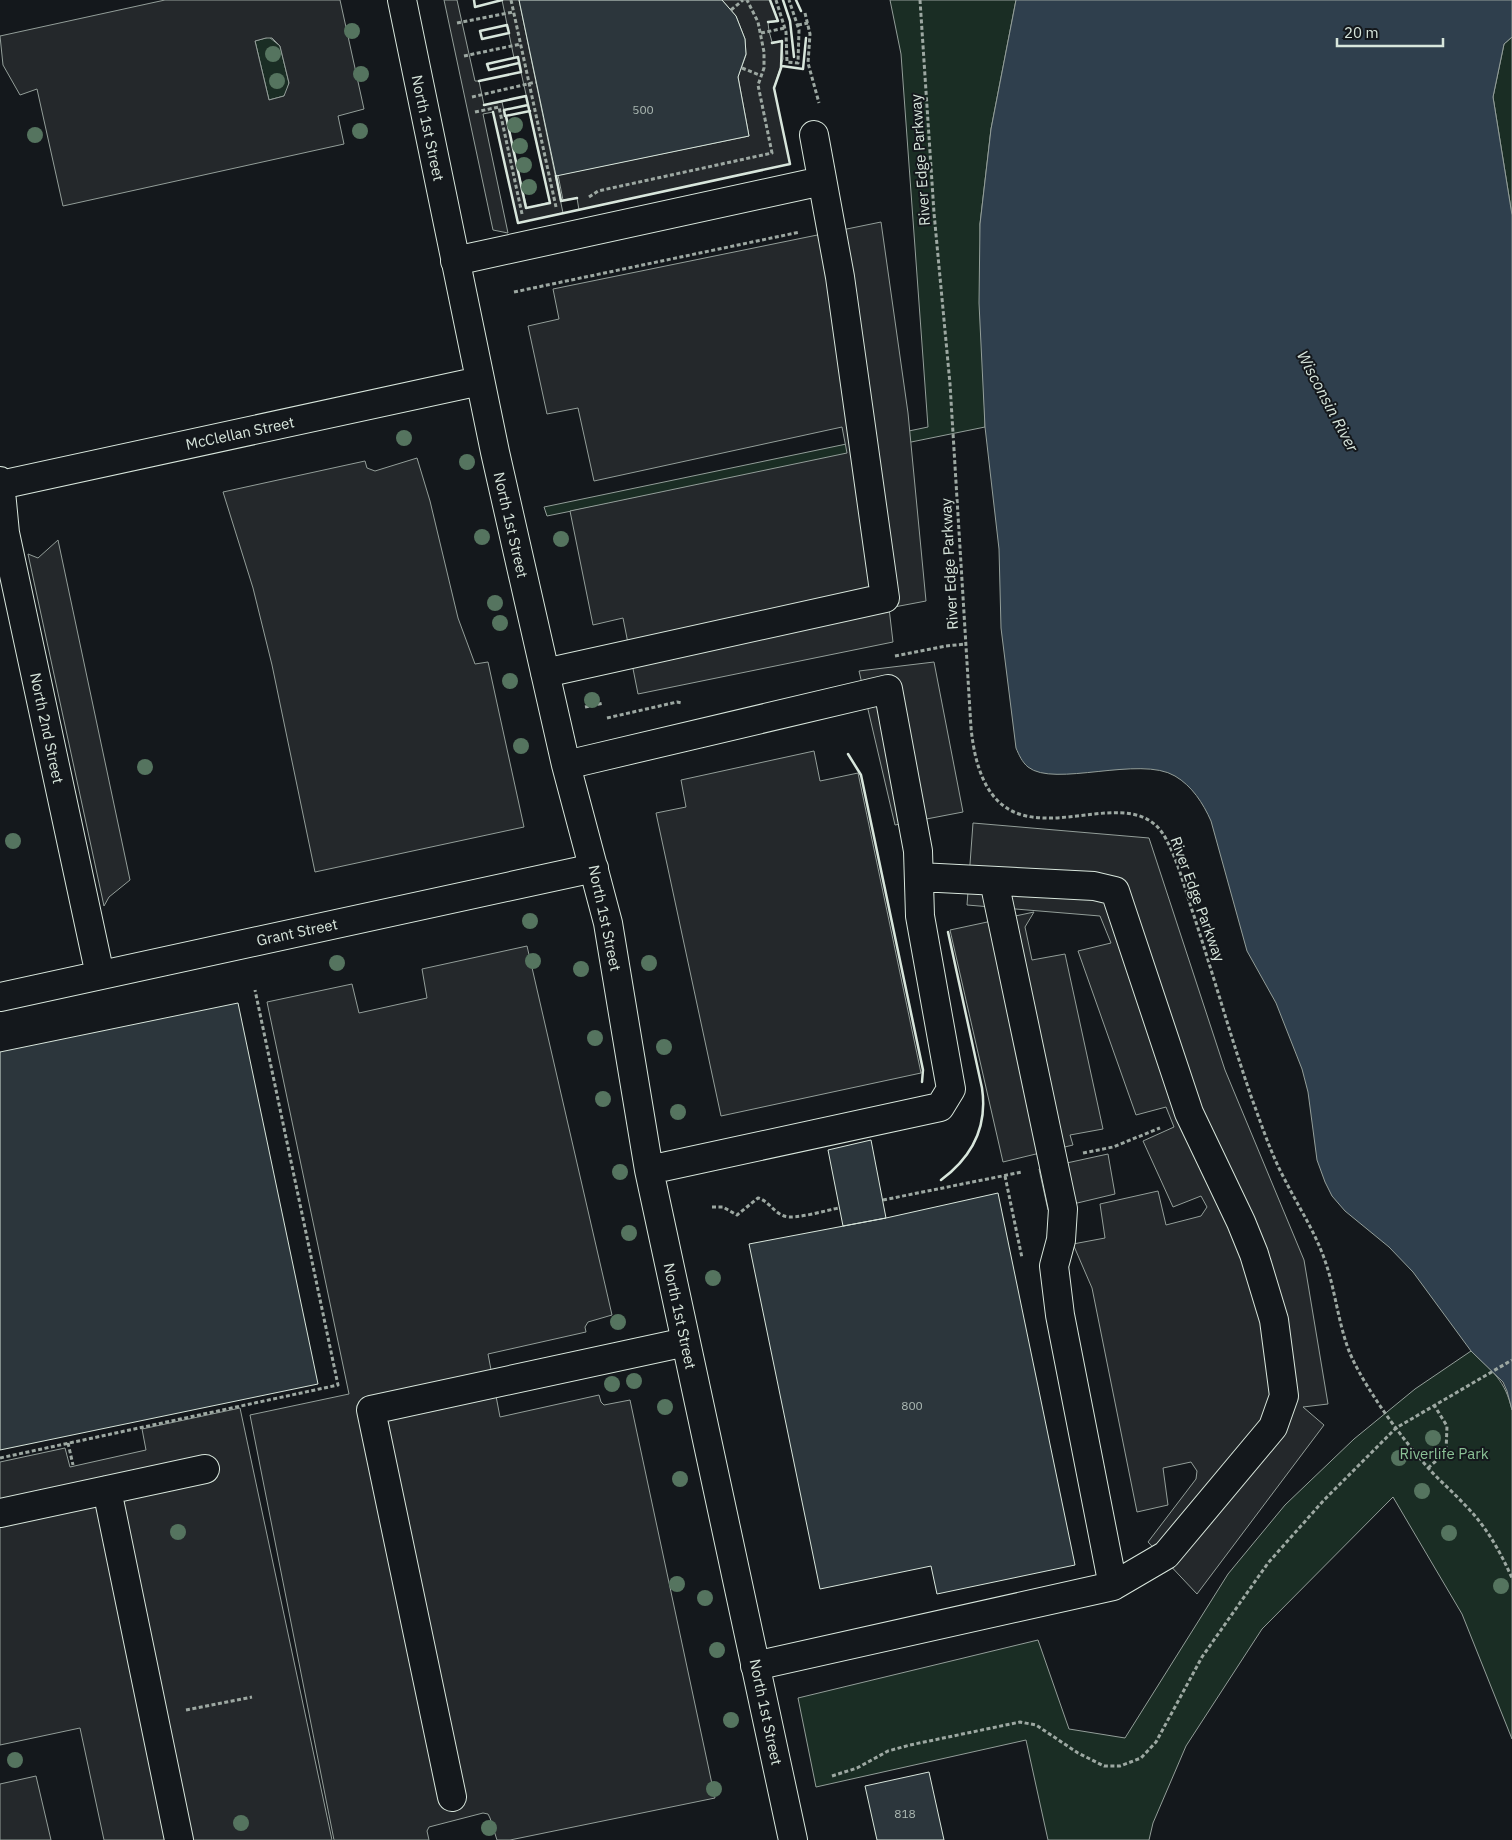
<svg xmlns="http://www.w3.org/2000/svg" width="1512" height="1840" font-family="'IBM Plex Sans',sans-serif">
<rect width="100%" height="100%" fill="#14181c"/>
<path fill="#1a2d24" stroke="#939e99" d="M890 0H1016L991 129 980 224 985 427 547 516 544 507 928 427 901 54Z
M269 37 280 46 289 83 287 91 284 96 269 100 255 41Z
M1512 37V215L1493 97 1504 44Z
M1471 1351C1493 1372 1505 1380 1512 1410V1739L1462 1614 1393 1497 1262 1629 1186 1746 1153 1823 1149 1840H1048L1026 1740 816 1787 798 1698 1038 1640 1069 1729 1125 1738 1228 1574 1285 1505 1354 1439 1415 1389Z"/>
<path fill="#24282b" stroke="#939e99" fill-rule="evenodd" d="M165 0H340L364 109 338 116 344 144 63 206 37 89 20 95 3 65 0 36ZM266 38H272L280 46 289 83 284 96 269 100 255 41Z
M444 0H457L475 81H479L484 105 502 102 527 208 550 202 519 63 518 57 514 58 502 0H519L563 213 518 223 493 112 483 114 508 233 493 230Z
M722 0H770L773 6 778 21 768 23 769 31 772 42 782 41 783 59 774 88 790 164 579 210 577 198 563 200 558 175 749 136 738 77 746 55 745 39 736 16Z
M881 222 908 413 926 601 889 608 893 642 638 694 623 618 593 625 570 511 847 453 842 427 594 481 578 408 547 414 528 326 559 319 553 289Z
M417 458 430 501 458 618 475 664 488 662 524 827 315 872 272 665 253 588 223 492 365 461 367 468 375 471Z
M58 540 130 880 109 897 104 906 28 554 38 558Z
M934 662 963 812 895 825 859 671Z
M814 751 820 781 858 773 921 1073 721 1116 656 813 686 807 681 780Z
M973 823 1149 838 1225 1070 1304 1260 1328 1404 1303 1407 1324 1425 1197 1594 1148 1542 1196 1479 1197 1471 1191 1462 1163 1468 1168 1505 1137 1512 1092 1288 1073 1244 1105 1238 1100 1204 1158 1191 1166 1225 1201 1216 1207 1207 1201 1196 1173 1207 1143 1141 1174 1127 1166 1107 1136 1115 1078 951 1111 943 1100 916 967 905Z
M1034 912 1025 927 1032 960 1065 954 1103 1129 1070 1135 1073 1145 1003 1162 950 930Z
M527 946 612 1315 588 1322 585 1327 586 1332 488 1354 500 1417 599 1395 601 1402 604 1405 630 1400 715 1798 510 1840H497L490 1818 488 1814 483 1813 429 1827 427 1831 429 1840H334L250 1415 349 1394 267 1002 352 984 359 1013 427 998 422 969Z
M1108 1154 1115 1194 1048 1210 1039 1169Z
M240 1408 332 1840H104L80 1728 0 1745V1462L65 1448 70 1467 146 1450 142 1429Z
M36 1776 51 1840H0V1784Z"/>
<path fill="#2f3f4d" stroke="#939e99" d="M1016 0H1512V37L1504 44 1493 97 1512 215V1410L1507 1391 1503 1382 1471 1351 1413 1272 1389 1247 1345 1211 1332 1196 1325 1182 1317 1160 1308 1092 1302 1069 1276 1003 1247 951 1211 821C1203 803 1192 786 1175 776 1140 755 1054 788 1028 767 1022 762 1019 755 1016 748L1001 628 999 549 985 427 979 303 980 224 991 129Z"/>
<path fill="#2c363c" stroke="#d8e6dc" d="M519 0H722L736 16 745 39 746 54 738 77 749 136 556 176Z
M238 1003 318 1384 0 1450V1052Z
M871 1140 886 1218 843 1226 828 1150Z
M998 1193 1075 1565 937 1594 931 1566 820 1589 749 1244 886 1218Z
M929 1772 944 1840H877L865 1786Z"/>
<g fill="none" stroke-linecap="round" stroke-linejoin="round">
<defs>
<path id="minor" d="M402 0 495 452 566 765 608 923 649 1170 793 1840
M455 261 822 181
M0 481 5 533 100 975
M0 485 480 381
M545 673 885 598 840 277 814 135
M566 765 888 689 918 851 920 916 951 1089 940 1107 649 1170
M994 881 1063 1209 1061 1240 1054 1266 1060 1315 1113 1586
M0 997 594 868
M107 1490 179 1840
M0 1513 205 1469
M755 1666 1113 1586 1166 1555 1273 1427 1284 1396 1274 1320 1254 1254 1241 1222 1189 1113 1115 891 1094 886 919 877
M452 1797 371 1410 686 1342"/>
</defs>
<use href="#minor" stroke="#d8e6dc" stroke-width="30"/>
<path stroke="#9da8a2" stroke-width="3" stroke-dasharray="4 2.5" stroke-linecap="butt" d="M511 0 556 207
M776 0 786 32 787 62 798 63 799 30 789 0
M920 0 934 213 950 384 971 728C988 896 1126 762 1166 839 1179 863 1185 890 1194 916 1214 977 1231 1038 1252 1099 1262 1126 1271 1154 1285 1180 1298 1206 1314 1230 1324 1258 1336 1290 1338 1327 1352 1358 1369 1394 1403 1440 1430 1470 1441 1482 1454 1493 1465 1505 1486 1526 1500 1551 1512 1578
M731 10 743 0
M805 13 810 34 808 63 819 103
M457 23 513 12
M798 25 808 23
M761 33 785 28
M464 56 521 44
M742 68 762 76
M472 97 536 82
M475 112 499 107 522 214
M589 197 598 191 772 153 758 85 764 68V52L758 22 747 0
M514 292 800 232
M895 656 946 646 965 644
M585 707 604 703
M607 718 677 702 682 703
M1083 1153 1113 1147 1160 1128
M1005 1176 1022 1258
M883 1200 1022 1172
M712 1207H723L737 1215 758 1198C769 1201 773 1212 784 1216 795 1220 827 1210 839 1208
M68 1443 73 1465
M0 1458 338 1385 255 990
M1428 1468 1446 1452 1447 1426 1434 1405
M186 1710 252 1697
M832 1776 857 1768 888 1751 910 1745 1020 1722 1036 1725 1078 1753 1104 1766H1120L1141 1758 1156 1742 1202 1657 1268 1563 1324 1500 1396 1428 1512 1360"/>
<use href="#minor" stroke="#14181c" stroke-width="28"/>
<path stroke="#d8e6dc" stroke-width="2.5" d="M474 0 475 7 502 0
M783 0 790 21 794 57
M796 0 801 11
M768 22 778 21 770 0
M507 25 509 33 482 39 480 31Z
M782 66 803 69 806 38
M479 81 521 72 518 57 487 64 489 70 519 63
M484 105 526 96 550 203 526 208 506 116
M528 105 504 110 505 116 530 111
M493 112 518 223 790 164 774 88 781 68 782 41 772 43
M556 176 561 201 577 198
M848 754 861 775 923 1070 922 1082
M941 1180C972 1157 988 1128 982 1088L948 932"/>
</g>
<g fill="#55745f">
<circle cx="352" cy="31" r="8"/>
<circle cx="273" cy="54" r="8"/>
<circle cx="361" cy="74" r="8"/>
<circle cx="277" cy="81" r="8"/>
<circle cx="515" cy="125" r="8"/>
<circle cx="360" cy="131" r="8"/>
<circle cx="35" cy="135" r="8"/>
<circle cx="520" cy="146" r="8"/>
<circle cx="524" cy="165" r="8"/>
<circle cx="529" cy="187" r="8"/>
<circle cx="404" cy="438" r="8"/>
<circle cx="467" cy="462" r="8"/>
<circle cx="482" cy="537" r="8"/>
<circle cx="561" cy="539" r="8"/>
<circle cx="495" cy="603" r="8"/>
<circle cx="500" cy="623" r="8"/>
<circle cx="510" cy="681" r="8"/>
<circle cx="592" cy="700" r="8"/>
<circle cx="521" cy="746" r="8"/>
<circle cx="145" cy="767" r="8"/>
<circle cx="13" cy="841" r="8"/>
<circle cx="530" cy="921" r="8"/>
<circle cx="533" cy="961" r="8"/>
<circle cx="337" cy="963" r="8"/>
<circle cx="649" cy="963" r="8"/>
<circle cx="581" cy="969" r="8"/>
<circle cx="595" cy="1038" r="8"/>
<circle cx="664" cy="1047" r="8"/>
<circle cx="603" cy="1099" r="8"/>
<circle cx="678" cy="1112" r="8"/>
<circle cx="620" cy="1172" r="8"/>
<circle cx="629" cy="1233" r="8"/>
<circle cx="713" cy="1278" r="8"/>
<circle cx="618" cy="1322" r="8"/>
<circle cx="634" cy="1381" r="8"/>
<circle cx="612" cy="1384" r="8"/>
<circle cx="665" cy="1407" r="8"/>
<circle cx="1433" cy="1438" r="8"/>
<circle cx="1399" cy="1458" r="8"/>
<circle cx="680" cy="1479" r="8"/>
<circle cx="1422" cy="1491" r="8"/>
<circle cx="178" cy="1532" r="8"/>
<circle cx="1449" cy="1533" r="8"/>
<circle cx="677" cy="1584" r="8"/>
<circle cx="1501" cy="1586" r="8"/>
<circle cx="705" cy="1598" r="8"/>
<circle cx="717" cy="1650" r="8"/>
<circle cx="731" cy="1720" r="8"/>
<circle cx="15" cy="1760" r="8"/>
<circle cx="714" cy="1789" r="8"/>
<circle cx="241" cy="1823" r="8"/>
<circle cx="489" cy="1828" r="8"/>
</g>
<g text-anchor="middle" dominant-baseline="central" stroke-width="4" stroke-linejoin="round" paint-order="stroke">
<g font-size="12" fill="#adbab4">
<text x="643" y="109">500</text>
<text x="912" y="1405">800</text>
<text x="905" y="1813">818</text>
</g>
<g font-size="15" fill="#d8e6dc" stroke="#14181c">
<text transform="translate(428 128) rotate(78)">North 1st Street</text>
<text transform="translate(920 160) rotate(-94)">River Edge Parkway</text>
<text transform="translate(240 433) rotate(-12)">McClellan Street</text>
<text transform="translate(511 525) rotate(77)">North 1st Street</text>
<text transform="translate(949 564) rotate(-93)">River Edge Parkway</text>
<text transform="translate(47 728) rotate(78)">North 2nd Street</text>
<text transform="translate(1198 899) rotate(70)">River Edge Parkway</text>
<text transform="translate(605 918) rotate(78)">North 1st Street</text>
<text transform="translate(297 932) rotate(-12)">Grant Street</text>
<text transform="translate(680 1316) rotate(78)">North 1st Street</text>
<text transform="translate(766 1712) rotate(78)">North 1st Street</text>
</g>
<g font-size="15" fill="#8ac095" stroke="#14181c">
<text x="1444" y="1453">Riverlife Park</text>
</g>
<g font-size="16" font-style="italic" fill="#d8e6dc" stroke="#14181c">
<text transform="translate(1328 401) rotate(62)">Wisconsin River</text>
</g>
</g>
<path d="M1337 38v8h106v-8" fill="none" stroke="#d8e6dc" stroke-width="2.5"/>
<text x="1344" y="38" font-size="15" fill="#d8e6dc" stroke="#14181c" stroke-width="4" paint-order="stroke">20 m</text>
</svg>
